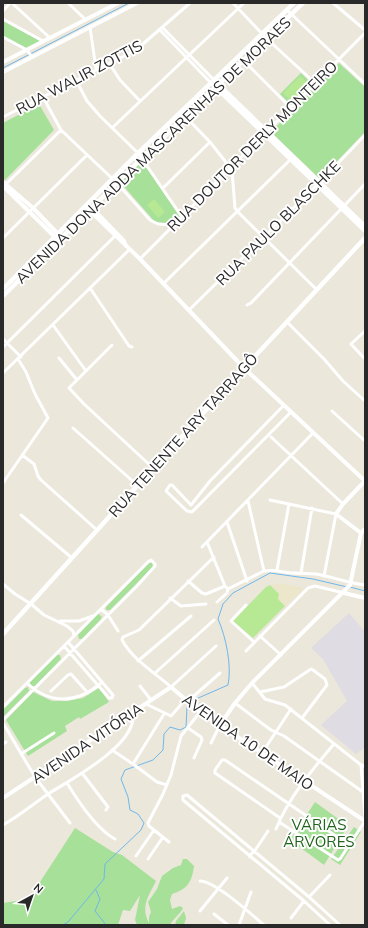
<svg xmlns="http://www.w3.org/2000/svg" width="368" height="928" font-family="Mulish,sans-serif">
<rect width="100%" height="100%" fill="#ebe7db"/>
<path fill="#dfdce3" d="M349 613 365 632V748H364L356 754 321 725 347 701 323 659 311 648Z"/>
<path fill="#ece7cb" d="M281 583 304 588 285 606 278 599 279 593 270 585Z"/>
<path fill="#a6e099" d="M3 21 40 41 26 48 3 36Z
M339 63 365 87V132L320 179 271 132Z
M301 73 312 84 292 106 280 94Z
M39 104 54 130 5 180 3 178V123Z
M142 161 180 217 174 224 155 222 120 182Z
M149 563H152L153 567 110 610H106V607Z
M99 614 102 617 101 619 82 639H79L78 635 97 615Z
M57 655H60L61 659 35 686H32L30 684V682Z
M28 687 29 691 3 717V710L25 688Z
M99 688 109 702 80 719 79 717 65 726 67 731 28 756 6 720 33 692 52 701H67L83 698Z
M315 802 348 826 324 865 290 840Z
M354 827 361 832 340 865 331 859Z
M75 828 113 852 122 855 156 881C149 895 140 907 149 923V917L151 912 148 902 157 889 162 876 173 868 181 865 183 859H187L194 866C192 881 188 889 172 894L170 900 172 909 180 906 183 908C180 915 173 918 170 925H137L135 920 140 895 130 911 123 910 118 925H3V903L29 899Z
M184 911 186 918 184 925H175L176 921Z"/>
<path fill="#b7e894" d="M300 76 310 85 293 103 283 93Z
M154 199 165 212 158 218 147 205Z
M270 585 279 594 278 599 285 606 253 638 233 621 266 587Z"/>
<g fill="none" stroke-linecap="round" stroke-linejoin="round">
<path stroke="#70b7eb" stroke-width="1" d="M3 68 129 3
M350 587 365 591
M192 702 196 699 228 685C232 666 226 637 218 619L223 604 233 593 270 573 313 579 347 587
M96 890 100 899 95 911 106 925
M63 925 68 922 104 879 105 864 141 830 144 823 138 814 130 810 128 797 121 779 125 770 153 760 163 750 164 734 170 727 180 730 186 727 187 707 190 704"/>
<path stroke="#fff" stroke-width="3" d="M12 3 50 38
M68 3 86 20
M233 3 266 38 315 83
M333 3 365 30
M287 10 365 84
M3 11 10 3
M3 19 43 41
M90 27 96 69
M163 28 214 80
M160 30 211 83
M3 37 27 50 32 57
M239 56 291 108
M109 63 120 80 140 101
M76 80 87 101 100 116 138 153 182 217
M43 97 61 130 117 183 150 220 158 224 174 225
M181 112 210 142 232 170 235 208 238 212 317 290
M3 117 136 50 190 3
M112 128 244 3
M5 185 61 130
M163 188 210 142
M3 238 87 155
M140 259 365 33
M163 284 292 158
M90 288 129 346 132 347
M247 305 251 303 365 184
M189 310 320 182 365 135
M287 322 324 359 343 381 365 401
M53 325 86 371
M3 339 21 357
M112 345 69 388 84 404 153 468
M3 347 116 235
M59 358 77 380
M364 358 351 344 365 331
M3 373 130 249
M284 405 210 481 191 505 172 485H170L166 491 187 511 192 512 291 412
M332 411 365 441
M73 428 137 485
M271 437 343 504
M22 455 34 464 38 476 41 480 97 530
M3 483 48 418 35 394 26 372 18 359
M270 500 336 514 324 576
M248 501 264 571
M21 515 72 558
M227 522 247 581
M207 542 225 586 228 589
M202 547 313 433
M214 557 139 630 123 637 122 640C133 660 154 672 171 687L216 646
M277 570 289 504
M301 573 312 508
M188 581 202 593 206 594 225 586
M3 584 15 594 31 604 44 615 67 626 73 631 74 636
M170 598 181 606 206 604
M217 602 227 593 228 589 264 571C276 569 283 573 295 573 302 574 309 573 316 574 333 577 348 583 365 585
M246 605 231 621 254 642
M101 609 108 615 118 631
M60 621H79L93 616
M260 636 281 655
M64 646 109 698H112L113 695 68 642
M246 651 308 588 315 586 344 593
M138 661 191 616
M155 673 214 620
M27 683C49 704 76 704 100 684
M252 683 265 699 285 705 361 765 365 766
M140 686 151 700
M51 691 68 675 71 674 88 693
M260 692 284 687 311 669 313 670 325 679 327 685 302 718
M187 702 220 673
M235 703 271 730 284 736 363 792
M146 704 171 716 185 700
M3 707 149 561 151 560 155 564V566L137 586 3 720
M3 723 35 777 70 823
M188 728 201 737 202 740 194 758
M211 743 220 725
M3 744 6 742
M112 750 133 764 157 782 167 785
M262 753 291 709
M21 754 54 733
M133 764 164 714
M361 765 365 817
M82 773 108 807 106 810
M67 783C78 801 96 829 115 839
M280 818 215 773V770L222 760H225L349 845
M279 822 338 860 340 859 365 821
M3 825C19 816 33 804 48 794 72 779 130 748 133 719L130 715
M276 829C289 797 312 770 334 744
M169 842 149 826 148 823 163 794 171 775 181 736 200 712
M136 856 154 830
M250 857 251 854 254 852 268 831
M148 859 163 837
M200 881C215 881 251 914 264 925
M309 897 330 875
M200 911 227 878
M214 914 228 925
M291 918 304 901
M239 925 251 892
M330 925 304 901 183 800V796L187 795 309 897 340 925"/>
<path stroke="#fff" stroke-width="4" d="M3 62 118 3
M3 72 137 3
M214 80 365 226
M211 83 365 231
M3 182 33 208 60 236
M3 186 57 239
M91 207 124 241 126 246
M88 209 140 259 244 368 365 481 343 504 336 514 361 533
M344 593 365 598
M220 725 235 703 252 683 350 585 361 533 365 529
M3 798 171 687 200 712 365 821"/>
<path stroke="#fff" stroke-width="4.5" d="M3 289 138 153 294 3
M3 296 142 158 303 3
M3 634 244 368 365 238"/>
</g>
<g text-anchor="middle" dominant-baseline="central" stroke-width="4" stroke-linejoin="round" paint-order="stroke">
<g font-size="15" fill="#292929" stroke="#fff">
<text transform="translate(79 77) rotate(-28)">RUA WALIR ZOTTIS</text>
<text transform="translate(252 146) rotate(-45)">RUA DOUTOR DERLY MONTEIRO</text>
<text transform="translate(153 150) rotate(-44)">AVENIDA DONA ADDA MASCARENHAS DE MORAES</text>
<text transform="translate(278 223) rotate(-45)">RUA PAULO BLASCHKE</text>
<text transform="translate(183 435) rotate(-48)">RUA TENENTE ARY TARRAGÔ</text>
<text transform="translate(248 742) rotate(35)">AVENIDA 10 DE MAIO</text>
<text transform="translate(87 743) rotate(-34)">AVENIDA VITÓRIA</text>
</g>
<g font-size="15" fill="#1f641b" stroke="#fff">
<text x="319" y="824">VÁRIAS<tspan x="319" dy="17">ÁRVORES</tspan></text>
</g>
</g>
<rect width="368" height="928" fill="none" stroke="#292929" stroke-width="8"/>
<g transform="translate(32 896) rotate(40)" stroke="#ffffff" stroke-width="3" paint-order="stroke">
<path d="M0-3L7 15L0 10L-7 15Z" fill="#292929"/>
<text y="-6" font-size="11" font-weight="bold" text-anchor="middle" fill="#292929">N</text>
</g>
</svg>
